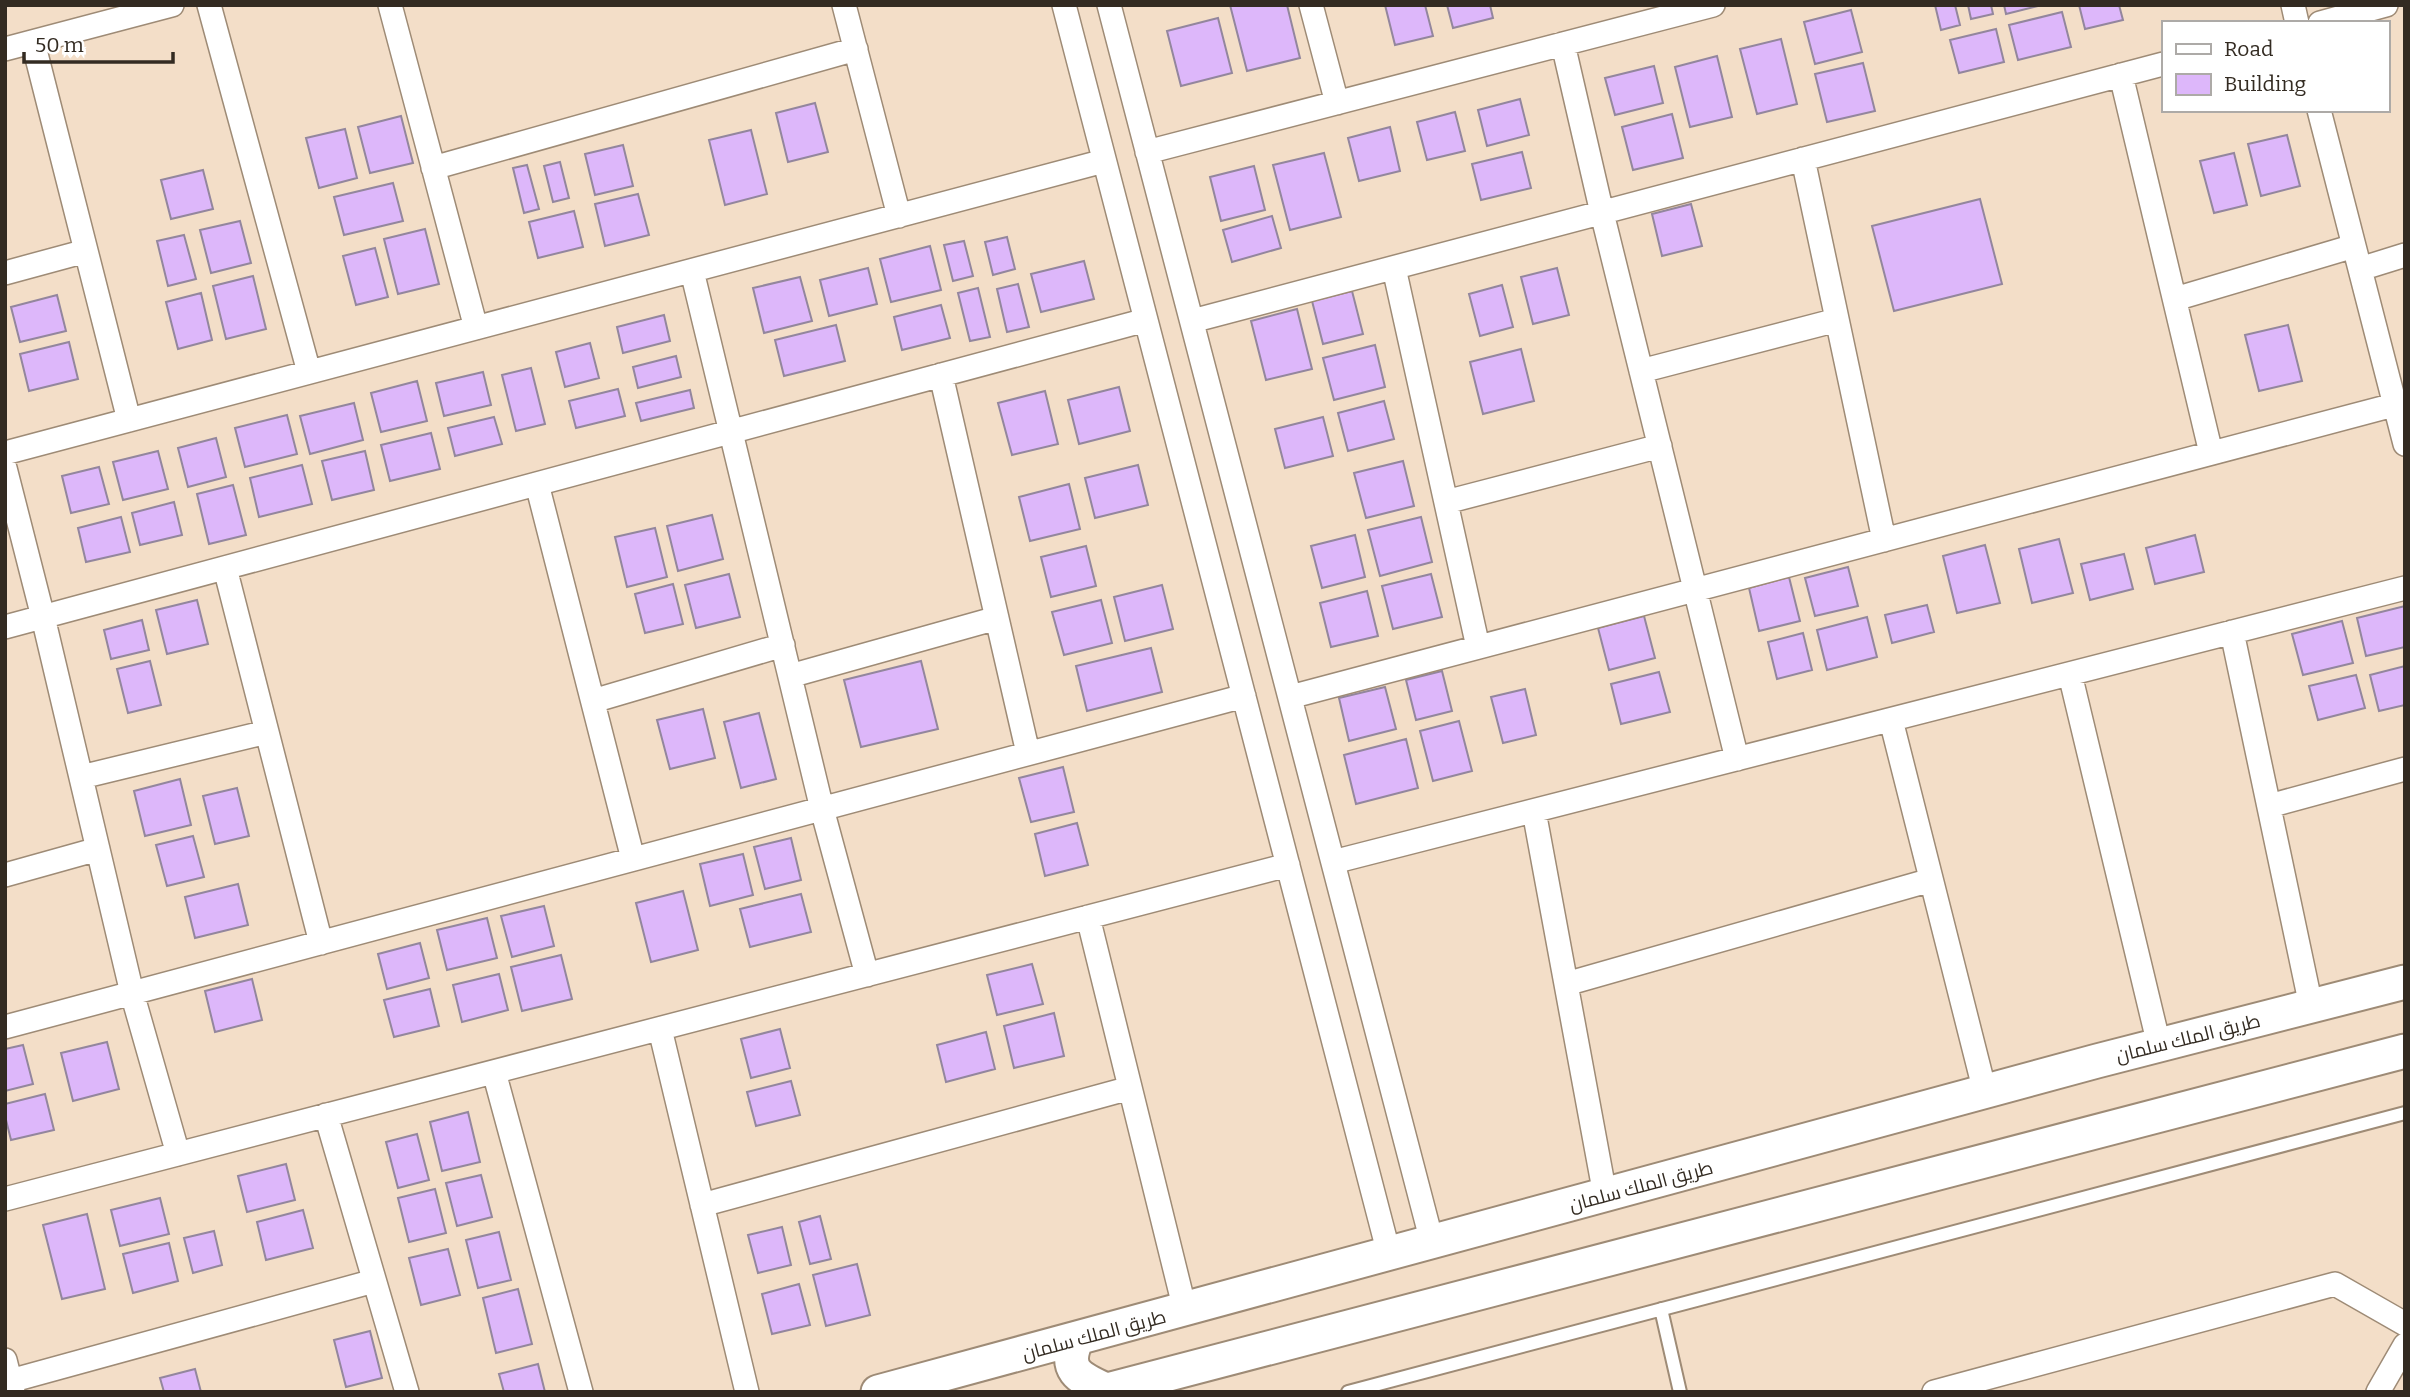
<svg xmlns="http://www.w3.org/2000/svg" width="2410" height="1397" font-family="Bitter,Cairo,serif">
<rect width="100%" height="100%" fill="#f3dec8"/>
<path fill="#ddb7fa" stroke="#93869d" stroke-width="2" d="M1230 5H1287L1300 58 1247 71Z
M1385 5H1425L1433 36 1395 45Z
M1447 5H1490L1493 18 1453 28Z
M1935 5H1955L1960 25 1941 30Z
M1968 5H1991L1993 14 1971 19Z
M2004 5H2042L2006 14Z
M2079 5H2119L2123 20 2085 29Z
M1851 10 1862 52 1815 64 1804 22Z
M2062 12 2071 47 2018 60 2009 25Z
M1218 18 1232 73 1181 86 1167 31Z
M1996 29 2004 62 1959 73 1950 40Z
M1781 39 1797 104 1757 114 1740 49Z
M1717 56 1732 117 1690 127 1675 67Z
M1863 63 1875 111 1827 122 1815 74Z
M1654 66 1663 103 1615 115 1605 78Z
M1520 99 1529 135 1487 146 1478 110Z
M815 103 828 152 788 162 776 113Z
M1455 112 1465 151 1427 160 1417 122Z
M1672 114 1683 158 1633 170 1622 127Z
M401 116 413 163 370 173 358 127Z
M1390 127 1400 171 1359 181 1348 138Z
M345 129 357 178 319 188 306 138Z
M751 130 767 194 725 205 709 140Z
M2287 135 2300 186 2261 196 2248 144Z
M623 145 633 186 595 195 585 154Z
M1522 152 1531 188 1481 200 1472 164Z
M1324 153 1341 217 1290 230 1273 165Z
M2234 153 2247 205 2214 213 2200 161Z
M560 162 569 198 553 202 544 166Z
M527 165 539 209 524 213 513 168Z
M1254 166 1265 210 1221 221 1210 177Z
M203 170 213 209 171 219 161 180Z
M393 183 403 221 344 235 334 197Z
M638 194 649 235 605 246 595 204Z
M1980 199 2002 284 1894 311 1872 226Z
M1691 204 1702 246 1662 256 1652 214Z
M574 211 583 247 538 258 529 222Z
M1272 216 1281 248 1232 262 1223 230Z
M240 221 251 263 211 273 200 230Z
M425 229 439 284 398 294 384 239Z
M184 235 196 279 168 286 157 241Z
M1007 237 1015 269 993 275 985 242Z
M964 241 973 276 953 281 944 245Z
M930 246 941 290 891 302 880 259Z
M375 248 388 297 356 305 343 256Z
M1084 261 1094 299 1041 312 1031 274Z
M868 268 877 304 829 316 820 280Z
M1557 268 1569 315 1533 324 1521 277Z
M253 276 266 329 226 339 213 286Z
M800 277 812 321 764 333 753 288Z
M1018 284 1029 327 1007 332 997 289Z
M1502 285 1513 327 1480 336 1469 294Z
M978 288 990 337 970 341 958 293Z
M1352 291 1363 334 1323 344 1312 301Z
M201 293 212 340 178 349 166 302Z
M57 295 66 331 20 342 11 307Z
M941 305 950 338 902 350 894 317Z
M1297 309 1312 369 1266 380 1251 321Z
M664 315 670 341 623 353 617 327Z
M836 325 845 361 784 376 775 340Z
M2288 325 2302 381 2259 391 2245 335Z
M69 342 78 379 29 391 20 354Z
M590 343 599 378 565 387 556 352Z
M1375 345 1385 387 1334 400 1323 358Z
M1521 349 1534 401 1483 414 1470 362Z
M676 356 681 377 638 388 633 367Z
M531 368 545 424 516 431 502 375Z
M483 372 491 405 444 416 436 383Z
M417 381 427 421 381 432 371 393Z
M1119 387 1130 431 1079 444 1068 400Z
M618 389 625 416 576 428 569 401Z
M690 390 694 408 641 421 636 403Z
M1045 391 1058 444 1012 455 998 403Z
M1384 401 1394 439 1348 451 1338 413Z
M354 403 363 440 310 454 300 416Z
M287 415 297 454 245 467 235 428Z
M494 417 502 444 455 456 448 428Z
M1323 417 1333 456 1285 468 1275 429Z
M431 433 440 469 390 481 381 445Z
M216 438 226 477 188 487 178 448Z
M158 451 168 489 123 500 113 462Z
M365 451 374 490 332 500 322 461Z
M1403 461 1414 506 1366 518 1354 473Z
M302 465 312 504 259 517 250 478Z
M1138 465 1148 505 1095 518 1085 478Z
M99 467 109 504 71 513 62 476Z
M1069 484 1080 529 1030 541 1019 497Z
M233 485 246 535 209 544 197 494Z
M174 502 182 535 140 545 132 513Z
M712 515 723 559 678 571 667 526Z
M121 517 130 552 86 562 78 528Z
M1421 517 1432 562 1380 576 1368 530Z
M655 528 667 577 627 587 615 537Z
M1355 535 1365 577 1322 588 1311 546Z
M2195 535 2204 572 2155 584 2146 548Z
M2059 539 2073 593 2032 603 2019 549Z
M1985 545 2000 603 1957 613 1943 556Z
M1086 546 1096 586 1051 597 1041 557Z
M2124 554 2133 589 2090 600 2081 564Z
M1848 567 1858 606 1815 616 1805 578Z
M729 574 740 617 696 628 685 585Z
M1431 574 1442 617 1393 629 1382 586Z
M1789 577 1800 621 1759 631 1749 588Z
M673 584 683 624 645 633 635 594Z
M1162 585 1173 629 1125 641 1114 597Z
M1367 591 1378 636 1331 647 1320 603Z
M197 600 208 644 167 654 156 610Z
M1101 600 1112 643 1064 655 1052 612Z
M1927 605 1934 632 1892 643 1885 615Z
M2405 606V647L2366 656 2357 618Z
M1644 616 1655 658 1609 670 1598 628Z
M1867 617 1877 657 1827 670 1817 630Z
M142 620 149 650 111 659 104 630Z
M2342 621 2353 663 2303 675 2292 634Z
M1803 633 1812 670 1777 679 1768 642Z
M1151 648 1162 692 1087 711 1076 666Z
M150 661 161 705 128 713 117 669Z
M921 661 938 729 861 747 844 680Z
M2405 666V705L2379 711 2370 675Z
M1442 671 1452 711 1416 720 1406 680Z
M1659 672 1670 712 1621 724 1611 684Z
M2356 675 2365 708 2318 720 2309 686Z
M1385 687 1396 729 1349 741 1339 698Z
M1525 689 1536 735 1503 743 1491 697Z
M703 709 715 758 670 769 657 720Z
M759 713 776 779 741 788 724 722Z
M1459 721 1472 771 1433 781 1420 731Z
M1406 739 1418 788 1356 804 1344 755Z
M1063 767 1074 812 1031 822 1019 778Z
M180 779 191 825 145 836 134 791Z
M237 788 249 836 215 844 203 796Z
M1077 823 1088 865 1045 876 1035 834Z
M193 836 204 877 167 886 156 845Z
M791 838 801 880 765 889 754 847Z
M743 854 753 895 710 906 700 864Z
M238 884 248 925 195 938 185 897Z
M683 891 698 950 651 962 636 903Z
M801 894 811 932 750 947 740 909Z
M544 906 554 946 512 957 501 916Z
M487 918 497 958 447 970 437 930Z
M420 943 429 978 387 989 378 954Z
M561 955 572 999 522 1011 511 967Z
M1032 964 1043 1004 997 1015 987 975Z
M499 974 508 1010 462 1022 453 985Z
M252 979 262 1020 215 1032 205 991Z
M430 989 439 1026 394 1037 384 1000Z
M1054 1013 1064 1056 1014 1068 1004 1026Z
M780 1029 790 1068 751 1078 741 1039Z
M986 1032 995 1069 946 1082 937 1045Z
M107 1042 119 1089 73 1101 61 1053Z
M23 1045 33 1084 5 1091V1049Z
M791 1081 800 1115 756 1126 747 1092Z
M45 1094 54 1130 11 1140 5 1116V1104Z
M468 1112 480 1162 442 1171 430 1122Z
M417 1134 429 1180 398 1188 386 1142Z
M286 1164 295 1200 247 1212 238 1176Z
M481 1175 492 1217 457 1226 446 1183Z
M435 1189 446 1233 409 1242 398 1198Z
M160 1198 169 1234 120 1246 111 1210Z
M303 1210 313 1248 266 1260 257 1222Z
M87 1214 105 1289 62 1299 43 1225Z
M820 1216 831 1259 810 1264 799 1222Z
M782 1227 791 1265 758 1273 748 1235Z
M214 1231 222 1265 193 1273 184 1238Z
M499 1232 511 1280 478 1288 466 1240Z
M169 1243 178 1281 133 1293 123 1254Z
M448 1249 460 1295 421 1305 409 1258Z
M857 1264 870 1315 826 1326 813 1275Z
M799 1284 810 1325 772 1334 762 1294Z
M518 1289 532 1344 496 1353 483 1298Z
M370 1331 382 1378 346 1387 334 1340Z
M538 1364 545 1392H504L499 1374Z
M195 1369 201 1392H164L160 1378Z"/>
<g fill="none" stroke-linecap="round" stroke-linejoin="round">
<defs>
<path id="service" d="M1661 1309 1680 1392
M1348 1392 2405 1113"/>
<path id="minor" d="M209 5 309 372
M390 5 476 328
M844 5 899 216
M1064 5 1389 1254
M1109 5 1432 1242
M1311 5 1337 103
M2293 5 2297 23
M2320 23 2386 5
M33 42 129 420
M1563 44 1602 213 1737 759
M5 49 172 5
M2121 75 2211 453
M2319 110 2405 444
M1147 152 1713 5
M1803 159 1884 540
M433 168 856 49
M1394 268 1478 647
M2360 269 2405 255
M692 271 822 809 867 975
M5 273 86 251
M2175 299 2354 246
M1192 321 2163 64
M1641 371 1837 320
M941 375 1028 753
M5 453 1104 161
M5 468 43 617 132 993 178 1154
M537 484 633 859
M1446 502 1660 446
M225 568 321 943
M5 627 1146 320
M2232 632 2311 1006
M2070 674 2159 1045
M790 676 997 618
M1290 697 2405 402
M593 701 783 645
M1891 720 1985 1092
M81 777 267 732
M2269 806 2405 769
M1534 811 1605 1195
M1333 862 2405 588
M5 875 98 849
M1088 917 1185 1310
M1566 984 1931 880
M5 1027 1244 696
M660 1029 747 1392
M494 1072 581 1392
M326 1115 407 1392
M5 1199 1288 865
M702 1205 1130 1088
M5 1360 13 1392
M10 1381 374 1281
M1934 1392 2335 1284 2405 1324
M2378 1392 2405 1345"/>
<path id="secondary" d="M1077 1339C1062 1371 1080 1378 1106 1390
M878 1392 2097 1061 2405 982
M1100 1392 2405 1051"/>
</defs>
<use href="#service" stroke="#9e8b76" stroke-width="16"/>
<use href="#minor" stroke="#9e8b76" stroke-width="26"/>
<use href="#secondary" stroke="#9e8b76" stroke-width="37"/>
<use href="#service" stroke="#fff" stroke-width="12"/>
<use href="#minor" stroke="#fff" stroke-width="23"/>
<use href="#secondary" stroke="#fff" stroke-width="33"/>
</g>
<g text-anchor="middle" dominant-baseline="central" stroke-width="5" stroke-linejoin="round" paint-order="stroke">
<g font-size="19" fill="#332b22" stroke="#fff">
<text transform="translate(2188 1038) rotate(-14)">طريق الملك سلمان</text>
<text transform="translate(1641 1186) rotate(-15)">طريق الملك سلمان</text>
<text transform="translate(1094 1335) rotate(-15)">طريق الملك سلمان</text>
</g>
</g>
<rect width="2410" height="1397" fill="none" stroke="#332b22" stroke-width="14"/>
<rect x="2162" y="21" width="228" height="91" fill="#ffffff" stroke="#adaaa7" stroke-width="2"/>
<rect x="2176" y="44" width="35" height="10" fill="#ffffff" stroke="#adaaa7" stroke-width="2"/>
<text x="2224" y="56" font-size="21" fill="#332b22">Road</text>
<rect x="2176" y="74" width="35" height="21" fill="#ddb7fa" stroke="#adaaa7" stroke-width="2"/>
<text x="2224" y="91" font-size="21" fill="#332b22">Building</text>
<path d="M24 52v10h149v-10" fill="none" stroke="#332b22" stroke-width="3.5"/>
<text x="35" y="52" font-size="21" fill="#332b22" stroke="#ffffff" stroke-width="5" paint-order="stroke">50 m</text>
</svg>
